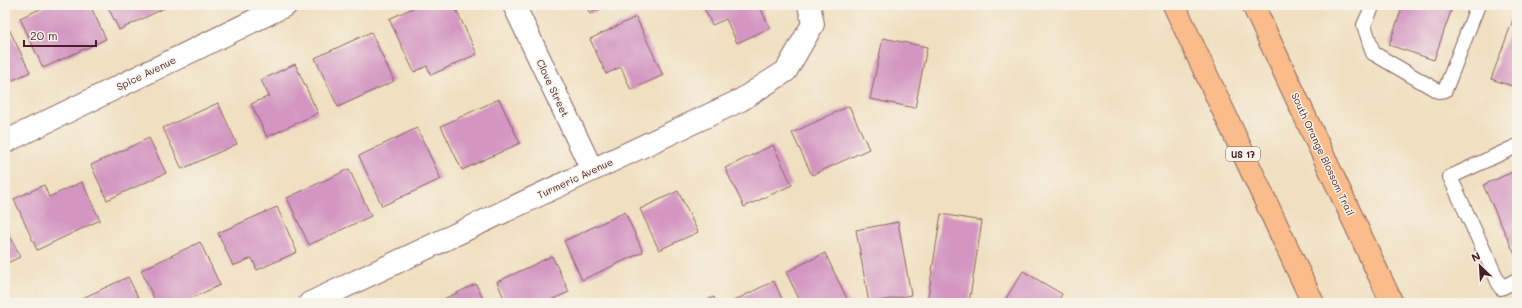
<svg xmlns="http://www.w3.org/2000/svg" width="1522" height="308" font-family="Mali,sans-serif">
<rect width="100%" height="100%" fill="#f7f3e8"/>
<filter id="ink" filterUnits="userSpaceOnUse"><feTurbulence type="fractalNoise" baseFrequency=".025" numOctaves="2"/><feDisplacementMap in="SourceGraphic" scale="8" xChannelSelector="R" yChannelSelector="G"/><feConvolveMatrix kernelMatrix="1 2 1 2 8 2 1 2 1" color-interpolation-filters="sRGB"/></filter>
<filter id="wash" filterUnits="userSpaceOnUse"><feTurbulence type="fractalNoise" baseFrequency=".012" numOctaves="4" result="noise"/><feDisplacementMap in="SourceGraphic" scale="16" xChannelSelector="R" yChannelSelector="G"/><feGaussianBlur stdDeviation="0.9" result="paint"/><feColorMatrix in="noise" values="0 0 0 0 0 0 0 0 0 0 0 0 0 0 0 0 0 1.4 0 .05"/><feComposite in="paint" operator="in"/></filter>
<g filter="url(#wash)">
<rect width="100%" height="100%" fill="#f0dfc0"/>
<g id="blocks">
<path fill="#d395c1" d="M49 5H90L106 39 43 68 20 18Z
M107 5H171L119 30Z
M419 5H454L477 54 431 75 427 66 414 72 389 19Z
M586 5H608L590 14Z
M703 5H759L770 28 737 43 726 19 712 25Z
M1403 5H1453L1434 60 1389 45Z
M1517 9V83L1512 86 1491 79Z
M636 17 663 75 631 90 621 67 606 74 590 39Z
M9 29 30 72 5 84V31Z
M371 32 394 81 338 107 315 58Z
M883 38 927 47 915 108 870 99Z
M295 64 318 113 267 137 251 104 269 96 261 80Z
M499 99 520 143 462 170 441 126Z
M218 103 237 144 182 169 163 128Z
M849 106 869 149 812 175 792 133Z
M417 128 441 179 382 206 359 156Z
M149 138 166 173 107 200 91 165Z
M773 145 792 185 744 207 725 168Z
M349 169 371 216 309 245 287 198Z
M1517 170V259L1483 185Z
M82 182 100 220 37 250 14 199 44 185 49 197Z
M678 191 698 232 659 250 640 209Z
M277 207 297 252 257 270 252 258 233 266 218 233Z
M625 212 643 252 582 280 564 241Z
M941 214 982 221 969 303H927Z
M898 222 911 295 869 303 856 230Z
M5 225 20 257 5 264Z
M200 242 220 285 181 303H156L141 270Z
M825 253 849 303H801L786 272Z
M552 256 569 292 544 303H506L497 282Z
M1023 271 1062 294 1057 303H1003Z
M128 277 141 303H72Z
M774 281 784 303H734L733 301Z
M476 284 485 303H435Z
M714 297 716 303H700Z"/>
</g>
</g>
<g filter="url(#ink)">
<use href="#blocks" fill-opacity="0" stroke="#84625f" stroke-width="1"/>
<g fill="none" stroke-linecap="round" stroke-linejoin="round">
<defs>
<path id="lane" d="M1373 5 1364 25 1373 53 1438 91 1445 90 1478 5
M1517 146 1450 177 1501 288 1517 280"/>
<path id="street" d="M514 5 592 170
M5 142 286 5
M310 303 741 100 786 71 813 24 809 5"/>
<path id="primary" d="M1174 5 1313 303
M1253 5 1392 303"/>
</defs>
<use href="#lane" stroke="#84625f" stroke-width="16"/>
<use href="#street" stroke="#84625f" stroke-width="24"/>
<use href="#primary" stroke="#84625f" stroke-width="24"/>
<use href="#lane" stroke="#fff" stroke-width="14"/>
<use href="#street" stroke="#fff" stroke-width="22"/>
<use href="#primary" stroke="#f9bc8a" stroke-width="22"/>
</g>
</g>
<g text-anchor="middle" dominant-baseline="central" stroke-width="3" stroke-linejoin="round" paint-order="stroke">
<rect fill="#f7f3e8" stroke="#7e5f64" stroke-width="1" x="1226" y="147" width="34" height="14" rx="3"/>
<g font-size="9" font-weight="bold" fill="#4a1f2b">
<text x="1243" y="154">US 17</text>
</g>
<g font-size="10" fill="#4a1f2b" stroke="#f7f3e8">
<text transform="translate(146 73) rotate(-26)">Spice Avenue</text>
<text transform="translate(553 88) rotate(65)">Clove Street</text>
<text transform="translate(1323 154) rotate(65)">South Orange Blossom Trail</text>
<text transform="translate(575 178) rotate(-25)">Turmeric Avenue</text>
</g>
</g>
<rect width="1522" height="308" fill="none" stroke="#f7f3e8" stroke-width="20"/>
<g transform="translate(1480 266) rotate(335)" stroke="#f7f3e8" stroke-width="3" paint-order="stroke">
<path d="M0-3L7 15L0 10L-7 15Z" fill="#4a1f2b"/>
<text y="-6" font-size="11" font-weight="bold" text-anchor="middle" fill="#4a1f2b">N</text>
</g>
<path d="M24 40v6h72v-6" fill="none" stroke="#4a1f2b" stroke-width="2"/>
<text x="30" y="40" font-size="12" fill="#4a1f2b" stroke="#f7f3e8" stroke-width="3" paint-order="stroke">20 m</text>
</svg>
